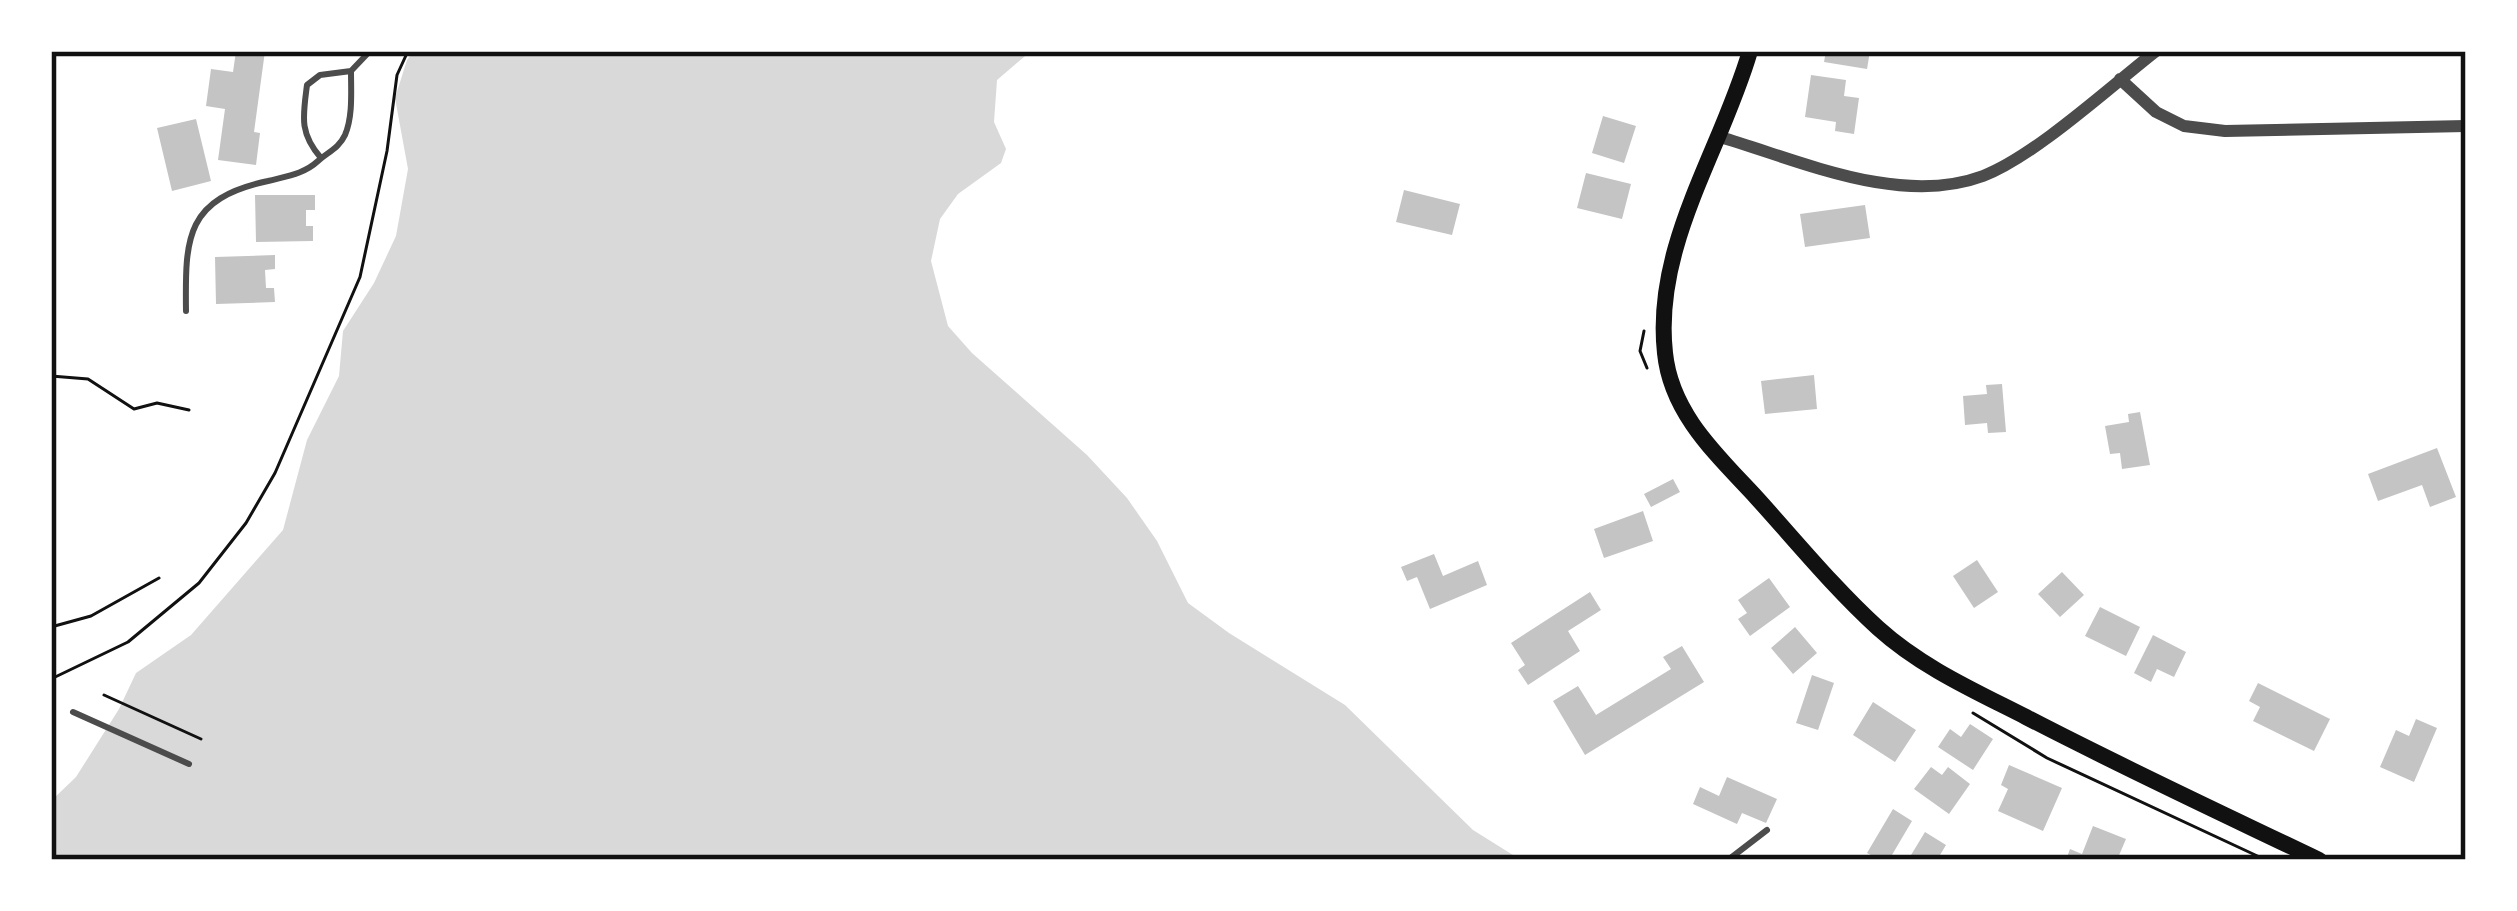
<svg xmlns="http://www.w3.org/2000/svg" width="2517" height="911" font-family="Inter,sans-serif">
<rect width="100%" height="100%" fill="#fff"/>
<path fill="#d9d9d9" d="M414 51H1031L997 80 994 122 1006 149 1001 163 958 194 940 219 931 261 948 326 972 353 1087 455 1127 498 1157 541 1188 603 1229 633 1345 705 1473 830 1521 860H51V801L76 777 119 709 136 673 191 635 283 530 307 440 339 376 343 331 374 283 396 236 408 169 395 98 407 60Z"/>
<path fill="#c4c4c4" d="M236 51H265L254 132 260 133 256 165 218 160 225 109 206 106 211 69 233 72Z
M1826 51H1870L1867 69 1824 62Z
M1811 75 1846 80 1844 96 1859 98 1854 134 1835 131 1836 122 1805 117Z
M1603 116 1636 126 1624 163 1592 153Z
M196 119 211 181 172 191 157 128Z
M1586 173 1631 184 1622 219 1577 208Z
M1404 190 1460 204 1452 235 1396 222Z
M255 195H315V210H306V226H313V241L256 242Z
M1865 205 1870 238 1805 247 1800 214Z
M275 255V269L265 270 266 288H274L275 302 216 304 215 257Z
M1814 375 1817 409 1765 414 1761 381Z
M2002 384 2006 432 1988 433 1987 423 1965 425 1963 396 1987 394 1986 385Z
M2140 412 2150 465 2122 469 2120 453 2110 454 2105 426 2129 422 2128 414Z
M2437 448 2456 497 2430 507 2422 485 2378 501 2368 474Z
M1673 479 1680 492 1651 507 1644 494Z
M1643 511 1653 541 1604 558 1594 529Z
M1434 554 1443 576 1478 561 1487 585 1430 609 1417 577 1407 581 1401 567Z
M1977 560 1998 592 1974 608 1953 576Z
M2062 572 2084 595 2060 617 2038 594Z
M1769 578 1790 607 1750 636 1738 619 1747 613 1738 600Z
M1590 592 1601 610 1568 631 1580 651 1528 685 1518 670 1525 665 1511 643Z
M2100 607 2140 627 2126 656 2085 636Z
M1795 627 1817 653 1793 674 1771 648Z
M2153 635 2186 652 2174 677 2157 669 2151 682 2134 673Z
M1682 646 1704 682 1585 755 1553 701 1578 686 1596 715 1671 669 1663 657Z
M1812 675 1834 683 1818 730 1796 723Z
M2258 683 2330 719 2314 751 2253 721 2260 707 2249 701Z
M1873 702 1916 730 1895 762 1853 735Z
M2416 719 2437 728 2414 782 2380 767 2396 730 2409 736Z
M1970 724 1993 739 1973 770 1938 747 1950 729 1961 737Z
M2009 765 2062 788 2043 831 1998 811 2008 789 2001 785Z
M1931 767 1942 775 1948 767 1970 784 1949 814 1914 789Z
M1727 777 1777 799 1766 823 1742 813 1737 824 1693 804 1700 787 1719 796Z
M1893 809 1912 821 1889 860H1880L1867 853Z
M2093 826 2126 839 2117 860H2066L2070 849 2082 854Z
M1925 832 1946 845 1937 860H1908Z"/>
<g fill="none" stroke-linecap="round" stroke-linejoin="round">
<path stroke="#111" stroke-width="3" d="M1644 331 1640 351 1647 368
M51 376 88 379 134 409 157 403 189 410
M51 627 91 616 159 578
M51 679 128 642 199 583 246 523 275 473 360 277 387 151 397 75 408 51
M104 695 201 739
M1973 713 2047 758 2266 860"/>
<path stroke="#4c4c4c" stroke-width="6" d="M321 158C299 133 303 116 307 85L320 75 351 71
M186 311C185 236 186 199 268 181 287 176 304 174 318 161 328 152 339 148 345 135 353 116 351 92 351 71L370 51
M73 712 189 764
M1728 860 1767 830"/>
<path stroke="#4c4c4c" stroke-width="12" d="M2120 79 2156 112 2184 126 2225 131 2466 126
M1720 137C1799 160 1900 207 1983 176 2035 156 2111 86 2156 51"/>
<path stroke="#111" stroke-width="16" d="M1750 51C1721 151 1653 246 1665 353 1671 413 1716 454 1755 496 1795 540 1834 588 1878 628 1921 667 1975 691 2026 717 2122 767 2221 813 2319 860"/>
</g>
<rect width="2517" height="911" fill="none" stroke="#ffffff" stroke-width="108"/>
<rect x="54" y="54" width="2409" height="803" fill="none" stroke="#111" stroke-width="4.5"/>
</svg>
